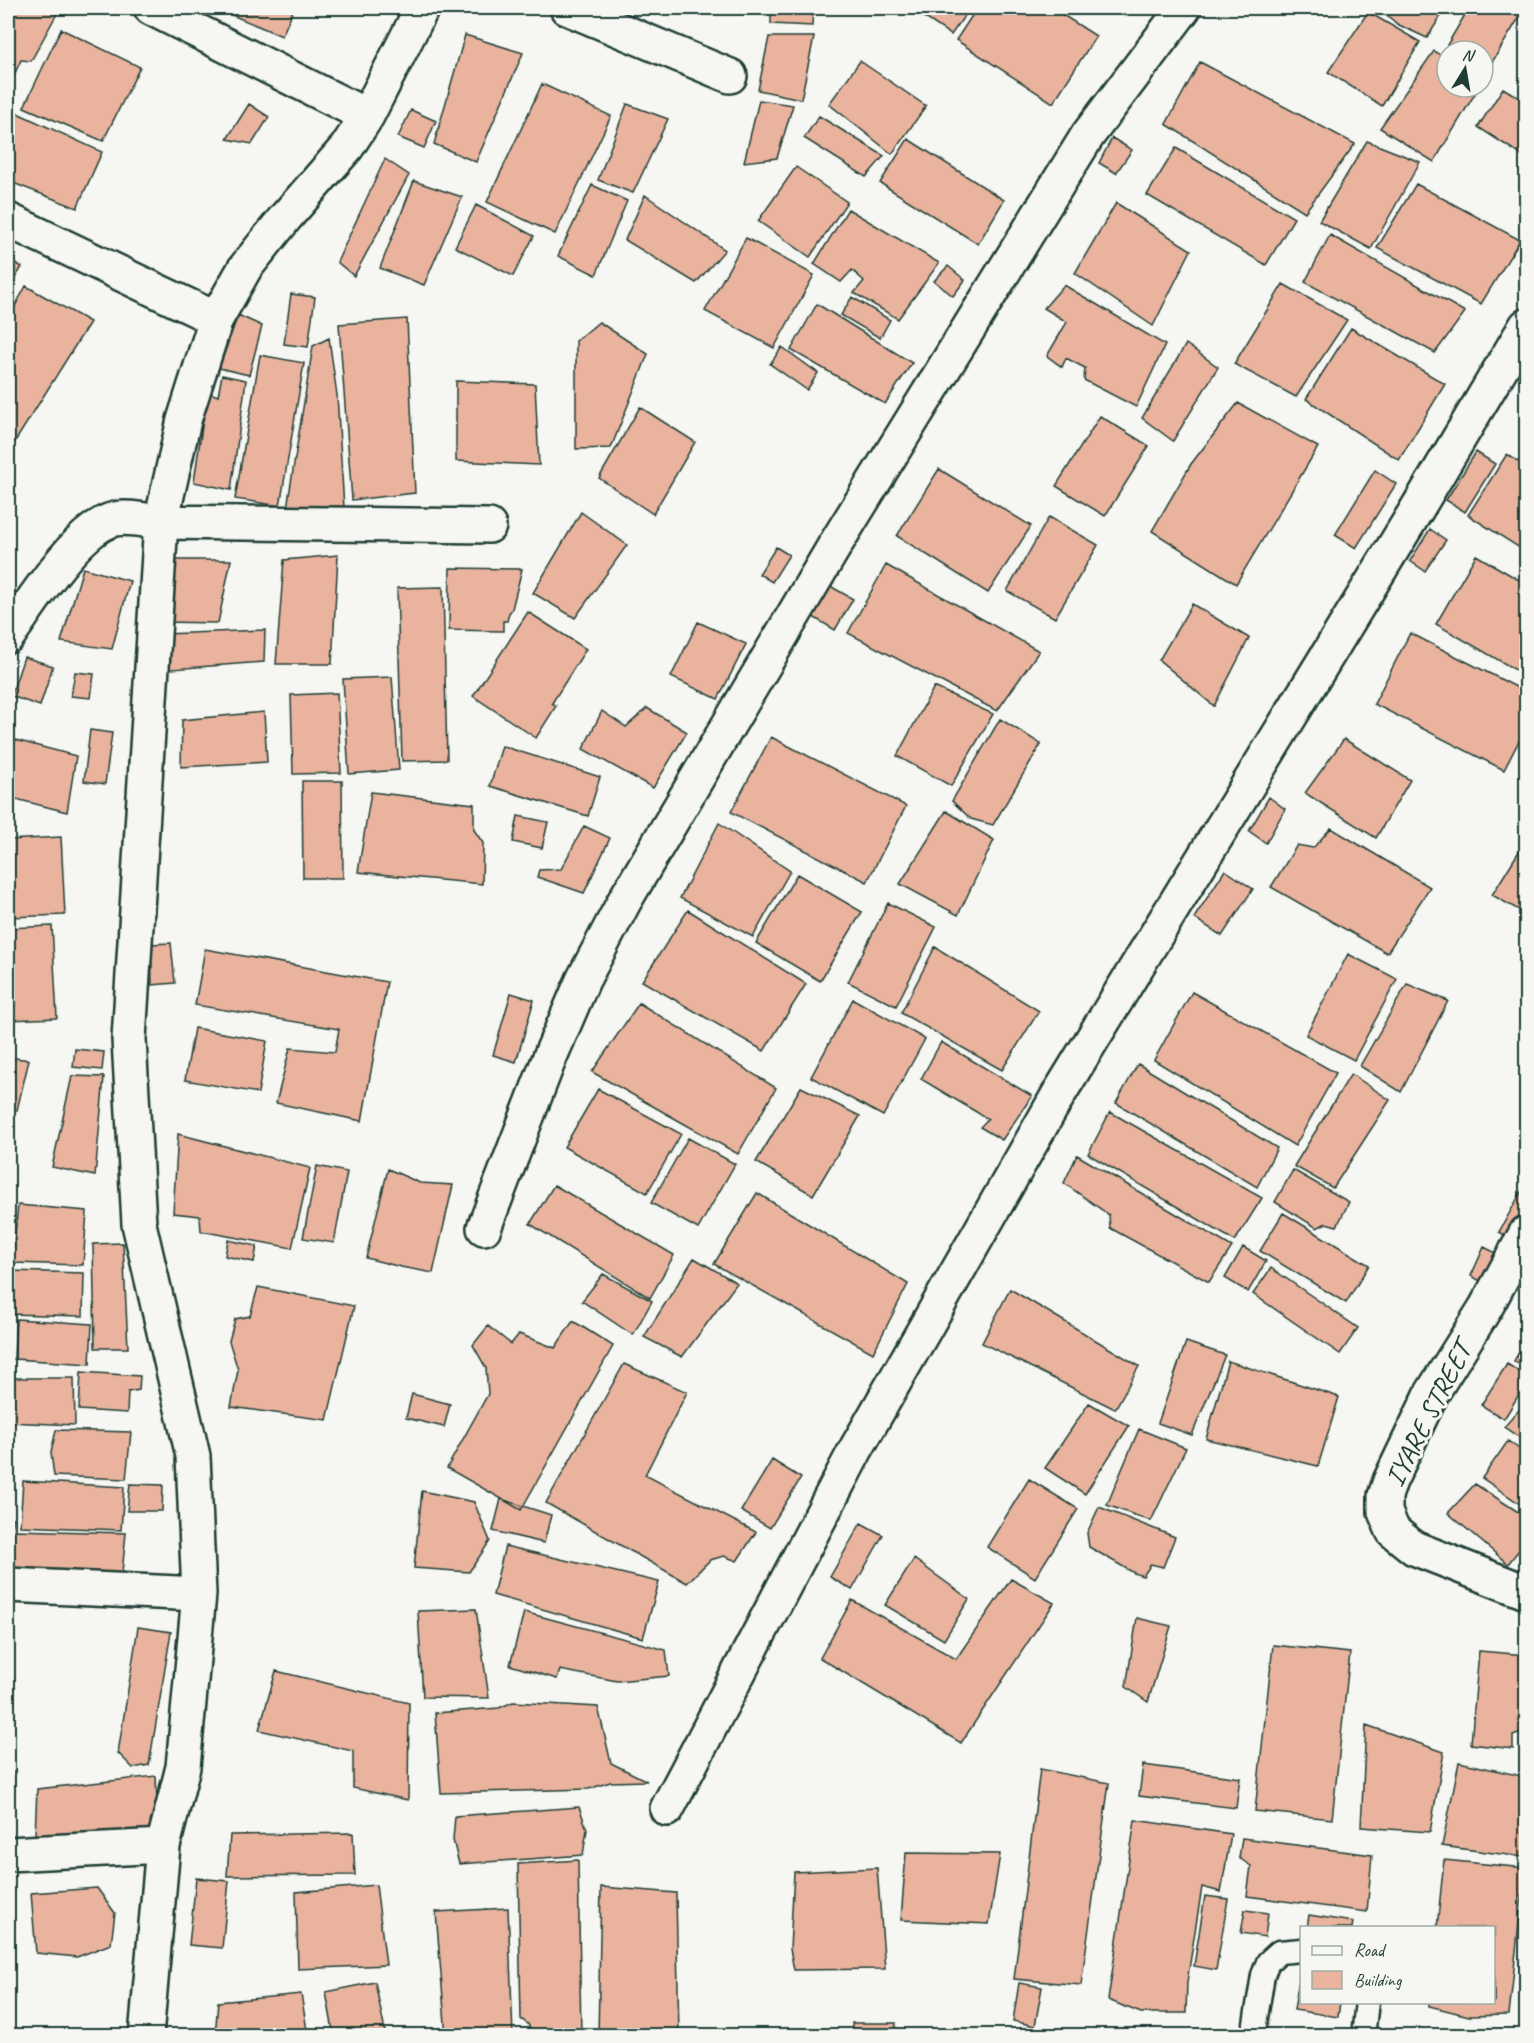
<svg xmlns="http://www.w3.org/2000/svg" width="1534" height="2043" font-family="Caveat,sans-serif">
<rect width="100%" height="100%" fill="#f6f6f2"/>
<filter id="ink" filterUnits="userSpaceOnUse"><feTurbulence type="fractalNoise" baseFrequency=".0167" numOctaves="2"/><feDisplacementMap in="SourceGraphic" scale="12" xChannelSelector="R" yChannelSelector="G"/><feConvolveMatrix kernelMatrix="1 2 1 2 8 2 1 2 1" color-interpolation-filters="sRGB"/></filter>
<g filter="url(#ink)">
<path fill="#e9b39d" stroke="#1f3d34" stroke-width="1.5" d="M8 8H60L31 61 21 60 8 88Z
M215 8H294L282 36Z
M771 8H813L812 26 771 24Z
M910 8H970L951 35Z
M977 8H1052L1096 36 1053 103 956 40Z
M1379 8H1446L1427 38 1397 24Z
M1469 8H1525L1488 69 1483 66V51H1457L1447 45Z
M1368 12 1420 42 1382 106 1328 72Z
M61 29 140 67 103 141 24 107Z
M465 35 523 53 476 162 434 144Z
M769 37H814L801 99 758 90Z
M1434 51 1447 60V87H1479L1434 162 1380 128Z
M860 61 926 106 892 154 829 104Z
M1200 62 1355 144 1305 212 1166 124Z
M542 84 611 116 555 234 487 202Z
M1503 88 1526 102V158L1478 127Z
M759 100 793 105 777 158 744 162Z
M249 104 269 117 252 144 227 139Z
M627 104 668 119 633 193 598 180Z
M411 110 436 121 424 148 398 137Z
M13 111 102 152 77 208 8 181V121Z
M819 116 884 156 866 177 804 138Z
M1112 138 1132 150 1116 173 1099 163Z
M908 139 1004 200 978 244 880 183Z
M1367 141 1420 162 1371 249 1319 221Z
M1176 148 1294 218 1266 265 1147 195Z
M385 159 409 175 354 276 337 262Z
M796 167 847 202 810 257 758 221Z
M414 181 462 197 424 285 380 268Z
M1416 184 1520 240 1481 304 1377 248Z
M592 185 627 201 596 275 558 256Z
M645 195 725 250 696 283 625 240Z
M1116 203 1191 250 1153 326 1075 273Z
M476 205 534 236 513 276 455 247Z
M848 209 939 263 898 319 854 293 864 281 852 270 841 282 814 264Z
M1330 235 1465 312 1435 353 1305 282Z
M746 238 814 275 774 348 705 311Z
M8 259 22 267 8 290Z
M948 266 965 280 953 296 934 281Z
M1283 284 1347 320 1296 397 1234 364Z
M1064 285 1165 345 1136 407 1084 380 1085 368 1066 358 1062 367 1047 356 1067 322 1044 308Z
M26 286 90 322 11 448 8 444V319Z
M291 294 315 297 308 347 284 344Z
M852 297 890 320 880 338 841 315Z
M817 304 912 363 885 404 791 350Z
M238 315 262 326 249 375 219 368Z
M407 319 415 493 352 500 339 324Z
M599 322 648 354 611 448 576 449V341Z
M1351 328 1445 384 1399 460 1306 399Z
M329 338 337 395 344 508H287L313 346Z
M1186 344 1218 367 1173 441 1142 418Z
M782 347 818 373 807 390 770 364Z
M260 355 304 363 280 506 235 499Z
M222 375 246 380 231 490 194 482 207 392 218 396Z
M456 381 535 384 539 465 456 461Z
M1238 403 1318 447 1236 584 1152 531 1191 464Z
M640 407 695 442 653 514 599 478Z
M1100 416 1149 446 1105 516 1056 486Z
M1476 452 1495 464 1465 512 1446 500Z
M1507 454 1526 467V552L1468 515Z
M939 469 1031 526 988 593 897 536Z
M1375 470 1396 484 1356 548 1335 535Z
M581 512 627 545 575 618 533 593Z
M1049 517 1098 545 1055 618 1007 591Z
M1430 529 1446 540 1425 571 1410 561Z
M776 547 789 555 772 582 759 574Z
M338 555 332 664H276L284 560Z
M1476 555 1526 584V676L1436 624Z
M175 560H231L218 623 161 622Z
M886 565 1039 651 997 711 848 633Z
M83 568 130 581 112 649 61 642Z
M450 568 522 569 512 609 509 613 507 621H503V631L449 630Z
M830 586 853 599 835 630 813 617Z
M443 587 447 760 402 761 397 588Z
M1192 604 1249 638 1214 706 1159 660Z
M528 612 586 649 552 703 556 706 536 738 473 696Z
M698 622 746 644 718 699 671 677Z
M265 630 264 662 159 670 165 634Z
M1410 633 1526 692V727L1504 770 1374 704Z
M24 657 53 666 40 706 11 696Z
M75 672 94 674 91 698 71 696Z
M392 677 399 770 349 774 343 679Z
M934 687 993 714 951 786 897 756Z
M337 693 341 773 293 774 291 695Z
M647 708 687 732 653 788 583 749 602 711 626 727Z
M264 712 267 762 181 767 182 720Z
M1000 719 1041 744 993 825 971 819 952 801Z
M90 730 112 733 105 784 84 781Z
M771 737 906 806 867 882 731 812Z
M8 738 76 756 67 812 8 797Z
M1344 739 1410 780 1376 838 1305 793Z
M502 746 600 777 588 816 490 786Z
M302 781H342L343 878H303Z
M371 792 474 804V830L483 843 482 884 358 872Z
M1269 797 1285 809 1266 843 1249 831Z
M946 811 994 840 958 915 900 884Z
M518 816 548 822 542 848 513 842Z
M719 823 790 871 753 937 680 898Z
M584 826 610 838 584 893 537 877 539 870 561 869Z
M1331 828 1430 887 1387 953 1271 887 1297 845 1313 848Z
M61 837 65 915 8 917V840Z
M1526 840V914L1492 895Z
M1225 870 1253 889 1222 936 1194 918Z
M797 874 862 912 820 981 756 943Z
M888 903 936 927 896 1006 848 982Z
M688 910 806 984 764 1051 642 981Z
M52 926 57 1018 8 1020V928Z
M171 943 175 983 152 985 151 944Z
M935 947 1039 1011 1002 1070 901 1013Z
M205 949 387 982 362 1121 276 1103 290 1048 335 1052 339 1029 195 1005Z
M1348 954 1397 979 1354 1060 1306 1035Z
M1407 984 1448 1001 1401 1092 1360 1066Z
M1192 992 1336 1073 1295 1146 1154 1060Z
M511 993 534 1000 516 1062 493 1055Z
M853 999 925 1039 883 1116 811 1077Z
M639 1003 776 1088 738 1154 592 1072Z
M194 1028 267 1041 258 1093 185 1080Z
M941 1042 1032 1096 1002 1140 980 1127 988 1119 921 1079Z
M75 1049 104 1052 102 1070 73 1067Z
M8 1057 29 1060 17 1110 8 1108Z
M1138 1064 1277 1148 1257 1187 1116 1103Z
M1351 1074 1390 1100 1333 1188 1294 1166Z
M72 1076 104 1077 95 1176 52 1167Z
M801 1087 860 1116 813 1195 756 1162Z
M598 1089 681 1134 647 1193 564 1147Z
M1110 1112 1262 1198 1235 1241 1088 1154Z
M178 1134 310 1168 292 1248 201 1231 200 1216 173 1213Z
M688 1138 735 1164 698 1229 651 1203Z
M1077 1155 1232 1247 1209 1282 1110 1228 1109 1215 1064 1183Z
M317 1166 347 1172 334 1243 303 1238Z
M388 1169 420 1183 453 1185 433 1273 401 1267 366 1258Z
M1293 1170 1349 1202 1337 1226 1326 1223 1317 1228 1275 1202Z
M1526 1183V1231L1520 1243 1499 1232Z
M554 1185 674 1255 650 1298 530 1224Z
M757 1193 908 1284 873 1353 714 1264Z
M18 1205 87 1211 83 1265 12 1263Z
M1283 1213 1369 1265 1346 1303 1260 1251Z
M228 1240 257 1246 254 1262 225 1256Z
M123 1243 128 1348H95L93 1244Z
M1243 1247 1266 1261 1248 1292 1225 1278Z
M1484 1247 1504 1257 1490 1286 1471 1276Z
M694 1258 737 1283 682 1357 644 1337Z
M1271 1268 1358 1328 1340 1354 1253 1294Z
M8 1271 84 1273 83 1316 8 1314Z
M603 1274 652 1301 633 1335 582 1301Z
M258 1287 354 1306 327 1420 231 1407 238 1370 229 1341 235 1319 250 1316Z
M1010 1289 1139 1366 1115 1409 982 1343Z
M16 1319 92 1324 90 1364 14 1359Z
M573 1321 613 1346 521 1510 447 1468 488 1394 486 1368 473 1345 488 1326 511 1344 519 1334 555 1348Z
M1526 1340V1367L1514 1361Z
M1186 1342 1225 1355 1192 1435 1158 1423Z
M1228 1361 1339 1397 1318 1466 1206 1439Z
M624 1364 687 1392 645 1475 756 1532 737 1561 724 1556 710 1560 687 1583 546 1503Z
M1507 1364 1526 1376V1383L1504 1419 1481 1405Z
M81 1372 140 1376 139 1390 128 1392 127 1413 79 1410Z
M8 1378H74L75 1425 8 1422Z
M412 1394 450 1404 444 1427 406 1418Z
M1526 1402V1442L1504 1427Z
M1089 1403 1129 1426 1085 1494 1045 1468Z
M1139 1429 1186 1448 1151 1521 1107 1505Z
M56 1430 131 1432 126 1479 54 1476 51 1453Z
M1508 1441 1526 1454V1508L1482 1478Z
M772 1460 801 1478 770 1528 741 1511Z
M1029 1479 1078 1509 1035 1578 987 1547Z
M23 1481 124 1487 121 1530 20 1526Z
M130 1484 163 1485 162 1511H127Z
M1475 1484 1526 1517V1541L1508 1564 1448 1513Z
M422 1491 474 1502 490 1541 469 1572 414 1568Z
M501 1499 551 1515 544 1543 493 1531Z
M1099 1507 1175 1537 1163 1567 1151 1564 1143 1576 1134 1573 1089 1547 1087 1533Z
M8 1517 14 1518 8 1548Z
M861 1523 883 1535 852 1590 830 1577Z
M14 1530 126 1533 121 1583 8 1574Z
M505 1546 659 1582 643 1638 493 1595Z
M914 1559 969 1599 944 1640 885 1605Z
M1011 1579 1054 1603 961 1743 820 1658 852 1600 956 1659Z
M476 1609 489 1698 423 1697 418 1611Z
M524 1612 666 1650 669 1676 617 1681 560 1670 557 1679 510 1665Z
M1137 1618 1171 1626 1148 1702 1126 1687Z
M138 1627 171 1632 149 1765 133 1768 118 1753Z
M1273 1645 1350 1653 1332 1819 1255 1811Z
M1479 1651 1526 1655V1731L1513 1736V1749L1471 1744Z
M276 1671 409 1703 408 1800 353 1788V1751L259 1730Z
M513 1702 598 1707 611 1763 647 1781 610 1782 589 1789 441 1793 435 1713 499 1708Z
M1366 1725 1444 1752 1430 1832 1361 1827Z
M1459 1762 1526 1777V1835L1523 1857 1442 1846Z
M1143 1765 1240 1778 1236 1808 1139 1796Z
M1040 1769 1109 1783 1081 1985 1014 1979Z
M14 1772 8 1834V1773Z
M156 1776 158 1828 102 1838 35 1836 37 1789Z
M579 1807 587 1829 583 1855 459 1864 453 1840 455 1816Z
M1135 1820 1231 1834 1221 1892 1202 1887 1187 1982 1186 2013H1141L1108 2000Z
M353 1833 355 1875 227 1876 230 1835Z
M1242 1838 1372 1855 1367 1912 1247 1896 1251 1866 1239 1858Z
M906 1853 1000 1854 989 1924 901 1920Z
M578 1860 581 2036H533L528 2024 521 2019 518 1864Z
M1444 1860 1525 1868 1509 2015 1469 2016 1429 2006V2002H1494V1928H1437Z
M877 1868 885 1969 794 1970 790 1949 794 1872Z
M196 1878 229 1881 222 1948 189 1945Z
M376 1885 386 1965 298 1969 296 1892Z
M601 1887 676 1893 679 2036H598Z
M97 1888 115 1913 111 1944 77 1957 36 1953 31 1893Z
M1205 1896 1228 1899 1216 1970 1194 1966Z
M508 1908 513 2036H446L436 1912Z
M1245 1910 1268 1913 1265 1937 1241 1933Z
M1309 1915 1353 1922 1352 1928H1307Z
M1302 1962V2002H1340L1338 2017 1294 2010Z
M375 1982 386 2036H334L326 1992Z
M1019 1983 1042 1987 1035 2026 1013 2021Z
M301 1994 308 2036H215L218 2002Z
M852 2023H896L895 2036H852Z"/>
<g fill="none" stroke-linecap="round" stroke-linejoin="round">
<defs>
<path id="service" d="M1253 2036 1263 1975 1268 1962 1279 1952 1302 1950
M1363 2036 1367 2002"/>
<path id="minor" d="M151 8 367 116
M567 8 730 76
M8 220 216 319
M8 636C30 605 78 527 115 519 130 516 146 521 161 522L489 526
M484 1228 550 1057 583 980 625 900 838 540 1088 135 1184 8
M1526 1233 1486 1307 1432 1393 1390 1481 1385 1496V1512L1393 1531 1414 1548 1526 1592
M8 1585 199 1594
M667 1809 856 1449 1060 1092 1417 509 1526 326
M8 1854 163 1846
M146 2036 163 1846 183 1767 199 1594 193 1456 139 1224 129 1039 161 522 184 420 216 319 245 268 285 218 347 147 367 116 422 8"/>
</defs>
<use href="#service" stroke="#1f3d34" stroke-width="27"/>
<use href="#minor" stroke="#1f3d34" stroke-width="38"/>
<use href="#service" stroke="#f6f6f2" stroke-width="22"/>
<use href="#minor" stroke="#f6f6f2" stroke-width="33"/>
</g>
</g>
<g text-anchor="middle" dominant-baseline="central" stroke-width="6" stroke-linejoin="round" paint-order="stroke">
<g font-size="28" fill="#1f3d34" stroke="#f6f6f2">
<text transform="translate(1428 1414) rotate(-63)">IYARE STREET</text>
</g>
</g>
<rect width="1534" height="2043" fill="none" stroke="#f6f6f2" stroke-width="30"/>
<rect x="15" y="15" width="1504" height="2013" fill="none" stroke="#1f3d34" stroke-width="2" filter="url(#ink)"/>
<rect x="1300" y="1926" width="195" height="78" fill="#f6f6f2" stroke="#a0aca6" stroke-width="1.5"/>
<rect x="1312" y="1946" width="30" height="9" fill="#f6f6f2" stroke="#a0aca6" stroke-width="1.5"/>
<text x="1354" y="1956" font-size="18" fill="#1f3d34">Road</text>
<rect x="1312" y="1971" width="30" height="18" fill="#e9b39d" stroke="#a0aca6" stroke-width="1.5"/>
<text x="1354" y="1986" font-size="18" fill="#1f3d34">Building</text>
<g transform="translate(1465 69) rotate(11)"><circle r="28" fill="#f6f6f2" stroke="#a0aca6" stroke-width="1.5"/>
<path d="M0-4.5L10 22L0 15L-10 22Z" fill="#1f3d34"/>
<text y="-9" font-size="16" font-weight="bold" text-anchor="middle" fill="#1f3d34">N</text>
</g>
</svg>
